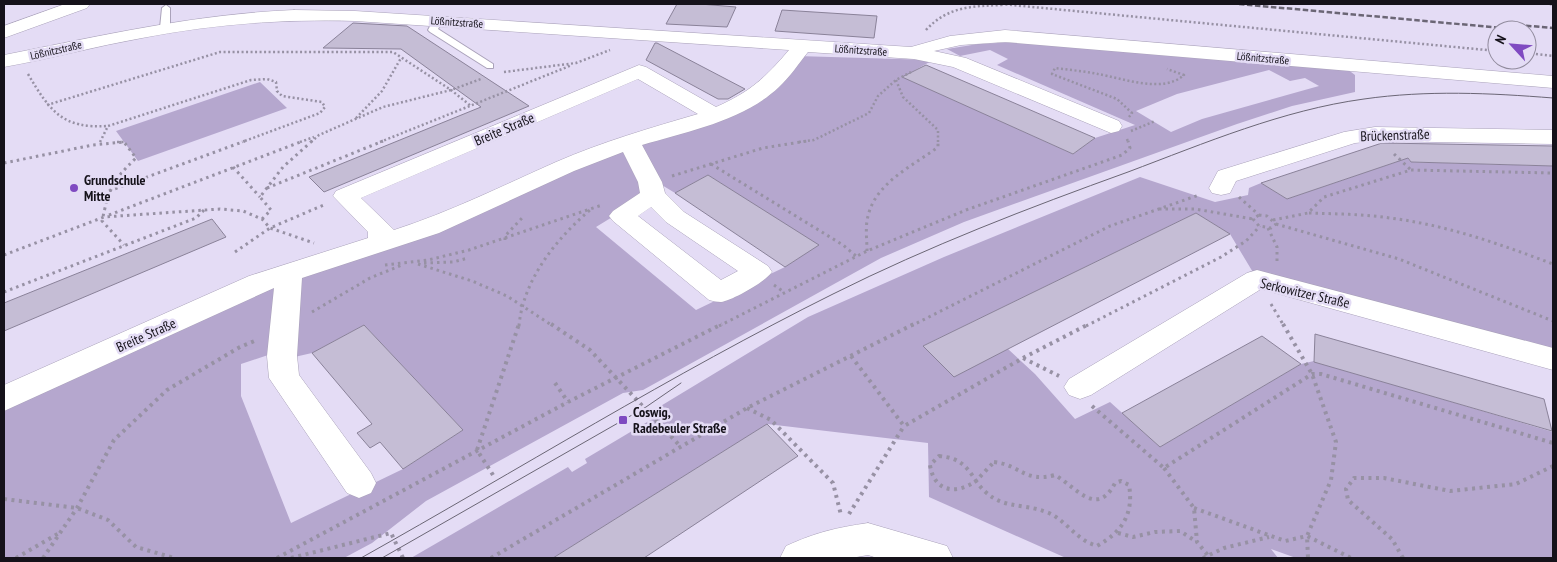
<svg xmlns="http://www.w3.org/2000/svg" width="1557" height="562" font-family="'PT Sans Narrow',sans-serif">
<rect width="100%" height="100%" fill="#e4dcf5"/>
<path fill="#b5a7ce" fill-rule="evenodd" d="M1019 42 1347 69 1355 75V92L1292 106 1237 124 964 222 881 258 643 390 623 393 426 501 372 543 344 558H4V406L290 279 710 117 797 56 933 60 903 77 1073 154 1095 138 1135 125 997 65 1008 59 990 50 960 56 947 49 978 44ZM1269 70 1290 81 1305 78 1319 86 1202 119 1171 132 1136 111 1177 94ZM708 175 818 245 785 267 696 310 596 227 627 208 652 179 675 193ZM364 325 463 430 403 469 291 523 241 396V364L289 348 290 358 312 353Z
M260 82 287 108 138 161 116 131Z
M1393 141 1411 162 1553 166V359L1257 279 1230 234 1196 213 923 346 954 376 1008 349 1035 374 1075 419 1110 402 1160 447 1301 364 1314 361 1553 432V558H1296L1271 549 1278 558H1066L929 497 928 443 767 424 553 558H411L568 467 572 472 587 463 585 459 664 412 659 407 808 317 944 257 1140 177 1215 202 1248 195 1249 188 1261 183 1287 199 1396 162 1371 147Z"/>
<path fill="#c5bdd5" stroke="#8a8299" d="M677 4H700L736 7 727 27 666 24Z
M782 10 877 16 874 38 775 31Z
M353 23 407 26 529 106 324 192 309 177 481 107 401 49 323 48Z
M655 43H657L745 89 728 99H718L646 60Z
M926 65 1005 99 1095 138 1073 154 902 77Z
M1382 143 1553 146V166L1411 162 1408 158 1287 199 1261 183Z
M708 175 819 245 785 267 675 193Z
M1196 213 1230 234 954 377 923 346Z
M212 219 226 237 4 331V303Z
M364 325 463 430 403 469 380 442 370 448 357 433 372 424 312 353Z
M1315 334 1544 399 1552 431 1314 362Z
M1262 336 1301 364 1160 447 1122 413Z
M767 424 798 456 644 558H553Z"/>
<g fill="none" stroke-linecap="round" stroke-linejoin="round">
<defs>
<path id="service" d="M166 5 170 8V28L165 31 160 28 162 8Z
M434 19 442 21 438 29 493 64V68H487L430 32 428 30Z"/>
<path id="minor" d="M65 4H90L87 8 4 38V26Z
M294 10 355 11 911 47 950 36 1005 30 1553 76V88L1005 42 961 45 934 51 966 58 1119 121 1122 126 1119 131 1111 133 953 67 914 59 808 52C799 63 790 77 779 87 743 121 688 131 642 145L662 182 665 193 684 212 768 266 772 272C765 282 733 300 721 302 717 302 713 301 709 300L613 221 609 216 613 211 640 193 638 182 623 152 574 171 439 233 302 278 297 356 299 375 371 473 376 483 371 493 359 498 347 493 269 378 267 356 274 288 4 411V385L249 276 368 238V232L333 196 336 191 639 65 646 67 716 107C750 92 765 78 789 50L355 21C283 19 213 24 142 38 96 46 50 59 4 67V55C100 36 195 14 294 10ZM638 79 698 114C650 128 602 142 556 162 502 186 450 212 394 230L361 198ZM651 207 666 222 738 271 721 280 638 216Z
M1375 127 1553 130V144L1375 141 1355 143 1236 181 1230 193 1221 195 1212 193 1209 188 1218 171 1344 132Z
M1257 270 1553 348V370L1261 289 1091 395 1080 399 1069 395 1064 387 1069 379 1247 273Z
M868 523 947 546 953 558H877L868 555 851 558H780L786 546C817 532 835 528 868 523Z"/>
</defs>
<use href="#service" stroke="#aaa2ba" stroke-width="2"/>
<use href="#minor" stroke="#aaa2ba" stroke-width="1"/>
<path stroke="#9791a4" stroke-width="2.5" stroke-dasharray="2 2.5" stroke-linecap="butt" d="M1001 4 1497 51
M1550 4 1553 5
M926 30C948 6 973 6 1004 5
M1527 53 1553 56
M504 72 576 63 610 50
M28 74C50 111 62 129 108 126
M896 80 903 97 938 130V142
M47 105 220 52H393L451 90 471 106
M1129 117 1132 113 1117 99 1052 74 1055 68C1069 70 1084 71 1098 74 1122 78 1163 94 1184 75L1167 69
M356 118 382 91 401 58
M1131 131 1155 121
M1127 139 1128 142
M100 142 108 126 251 80 267 79 276 82 277 91 282 96 322 102 325 107 320 113 242 142
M117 142H124
M300 142 314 137
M311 142 319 135 383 107 451 90 481 79
M380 142 572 65
M799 142 814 140 869 113 878 96 896 80 911 72"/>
<path stroke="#9791a4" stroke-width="3" stroke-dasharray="2.5 4" stroke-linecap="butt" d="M1394 154 1411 170
M4 163 93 145 124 142 136 158C112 181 109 189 102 221L124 245
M711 164 843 245 856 256
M233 167 260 197
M672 176 763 148 807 141
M267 188 383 141
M109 191 245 141
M1239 197 1259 215
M1159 209H1195L1253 219
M1309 213C1336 214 1363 214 1390 218 1446 225 1500 244 1553 264
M109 215 303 141
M1259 215 1267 216 1276 224 1271 228 1259 226 1253 219Z
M262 219 271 210 260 197 283 167 312 141
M1273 220 1308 213 1324 197 1411 170 1553 173
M1276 224 1399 259 1553 321
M1268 228 1277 247V263
M505 240V236L522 218
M867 251C867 240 865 227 868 216 876 182 913 166 938 147V141
M235 252 270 228 326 204
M4 255 104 217 220 209 243 211 262 219 270 228 314 243
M424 263 453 262 468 258
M418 264 472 281 507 296 553 326
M385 265 428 260 469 250 602 205
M774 285 784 292
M4 292 196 218 204 210
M1271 304 1284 326
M312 312 370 278 402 265
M519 326C523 280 556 239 590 210
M719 326 867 251 966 210 1122 155 1130 148 1128 141
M911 326 1110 226 1199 195
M1086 326 1221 257 1246 241 1260 226"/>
<path stroke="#9791a4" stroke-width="4" stroke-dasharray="3 4.5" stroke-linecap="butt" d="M551 324 590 350 681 447
M1283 324 1312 374 1336 442 1331 480 1307 536 1308 558
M851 356 904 426 1023 358 1059 376
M1023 358 1089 324
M555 383 568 402
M1092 406 1164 468 1312 374H1321L1553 443
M747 408 771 420 833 483 841 515
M939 456C959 458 966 465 976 481 956 495 934 492 930 465Z
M994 462C1021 465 1024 483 1055 475 1077 488 1097 518 1115 483L1121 481 1129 485C1134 514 1122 532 1097 546L1089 543C1074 535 1064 520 1049 513 1019 501 998 512 976 481Z
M1164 468 1194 508 1197 542 1210 558
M493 475 477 450 519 324
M4 499 77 508 108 520 136 547 174 558
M1194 508 1285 541 1307 536 1351 558
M849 514 904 426
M1118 533 1133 537 1155 532 1180 531 1197 542
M16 558 61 532
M43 558 77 508 114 440 167 390 240 347 257 340
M277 558 568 402 722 324
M291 558 391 533 403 558
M491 558 747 408 914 324
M1203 558 1224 548 1269 537
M1403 558 1392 539 1348 500 1346 489 1354 478H1384L1450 491 1516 484 1553 466"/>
<use href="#service" fill="#fff" fill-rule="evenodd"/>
<use href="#minor" fill="#fff" fill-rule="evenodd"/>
<path stroke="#6b6675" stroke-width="1" d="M361 558C518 470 672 374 833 294 929 246 1028 208 1128 172 1205 143 1283 110 1364 99 1427 90 1490 93 1553 98
M382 558 646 407 681 383"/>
<path stroke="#6b6675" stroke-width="2.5" stroke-dasharray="5.5 2.5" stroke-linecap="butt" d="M1239 4 1524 30
M1518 25 1553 28"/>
</g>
<g fill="#7f4ac1" stroke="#e4dcf5" stroke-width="2">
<circle cx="74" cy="188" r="5"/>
<rect x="618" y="415" width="10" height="10" rx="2.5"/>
</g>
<g text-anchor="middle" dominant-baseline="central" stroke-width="5" stroke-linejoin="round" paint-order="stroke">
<g font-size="11" fill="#15121a" stroke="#e4dcf5">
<text transform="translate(457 22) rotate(4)">Lößnitzstraße</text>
<text transform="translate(56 50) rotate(-13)">Lößnitzstraße</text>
<text transform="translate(861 50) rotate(4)">Lößnitzstraße</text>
<text transform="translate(1263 58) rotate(5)">Lößnitzstraße</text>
</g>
<g font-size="14" fill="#15121a" stroke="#e4dcf5">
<text transform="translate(504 129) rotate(-23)">Breite Straße</text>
<text transform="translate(1395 135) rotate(-2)">Brückenstraße</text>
<text transform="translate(1305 293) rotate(13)">Serkowitzer Straße</text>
<text transform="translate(146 335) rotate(-24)">Breite Straße</text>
</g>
<g font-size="14" font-weight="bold" fill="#15121a" stroke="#e4dcf5" text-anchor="start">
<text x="84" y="180">Grundschule<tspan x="84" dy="16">Mitte</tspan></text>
<text x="633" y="412">Coswig,<tspan x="633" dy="16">Radebeuler Straße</tspan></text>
</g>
</g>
<rect width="1557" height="562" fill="none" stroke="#15121a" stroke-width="10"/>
<g transform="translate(1512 45) rotate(296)"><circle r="24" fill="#e4dcf5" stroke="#918b9d"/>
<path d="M0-4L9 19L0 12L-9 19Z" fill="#7f4ac1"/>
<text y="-8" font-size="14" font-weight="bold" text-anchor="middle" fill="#15121a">N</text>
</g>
</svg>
